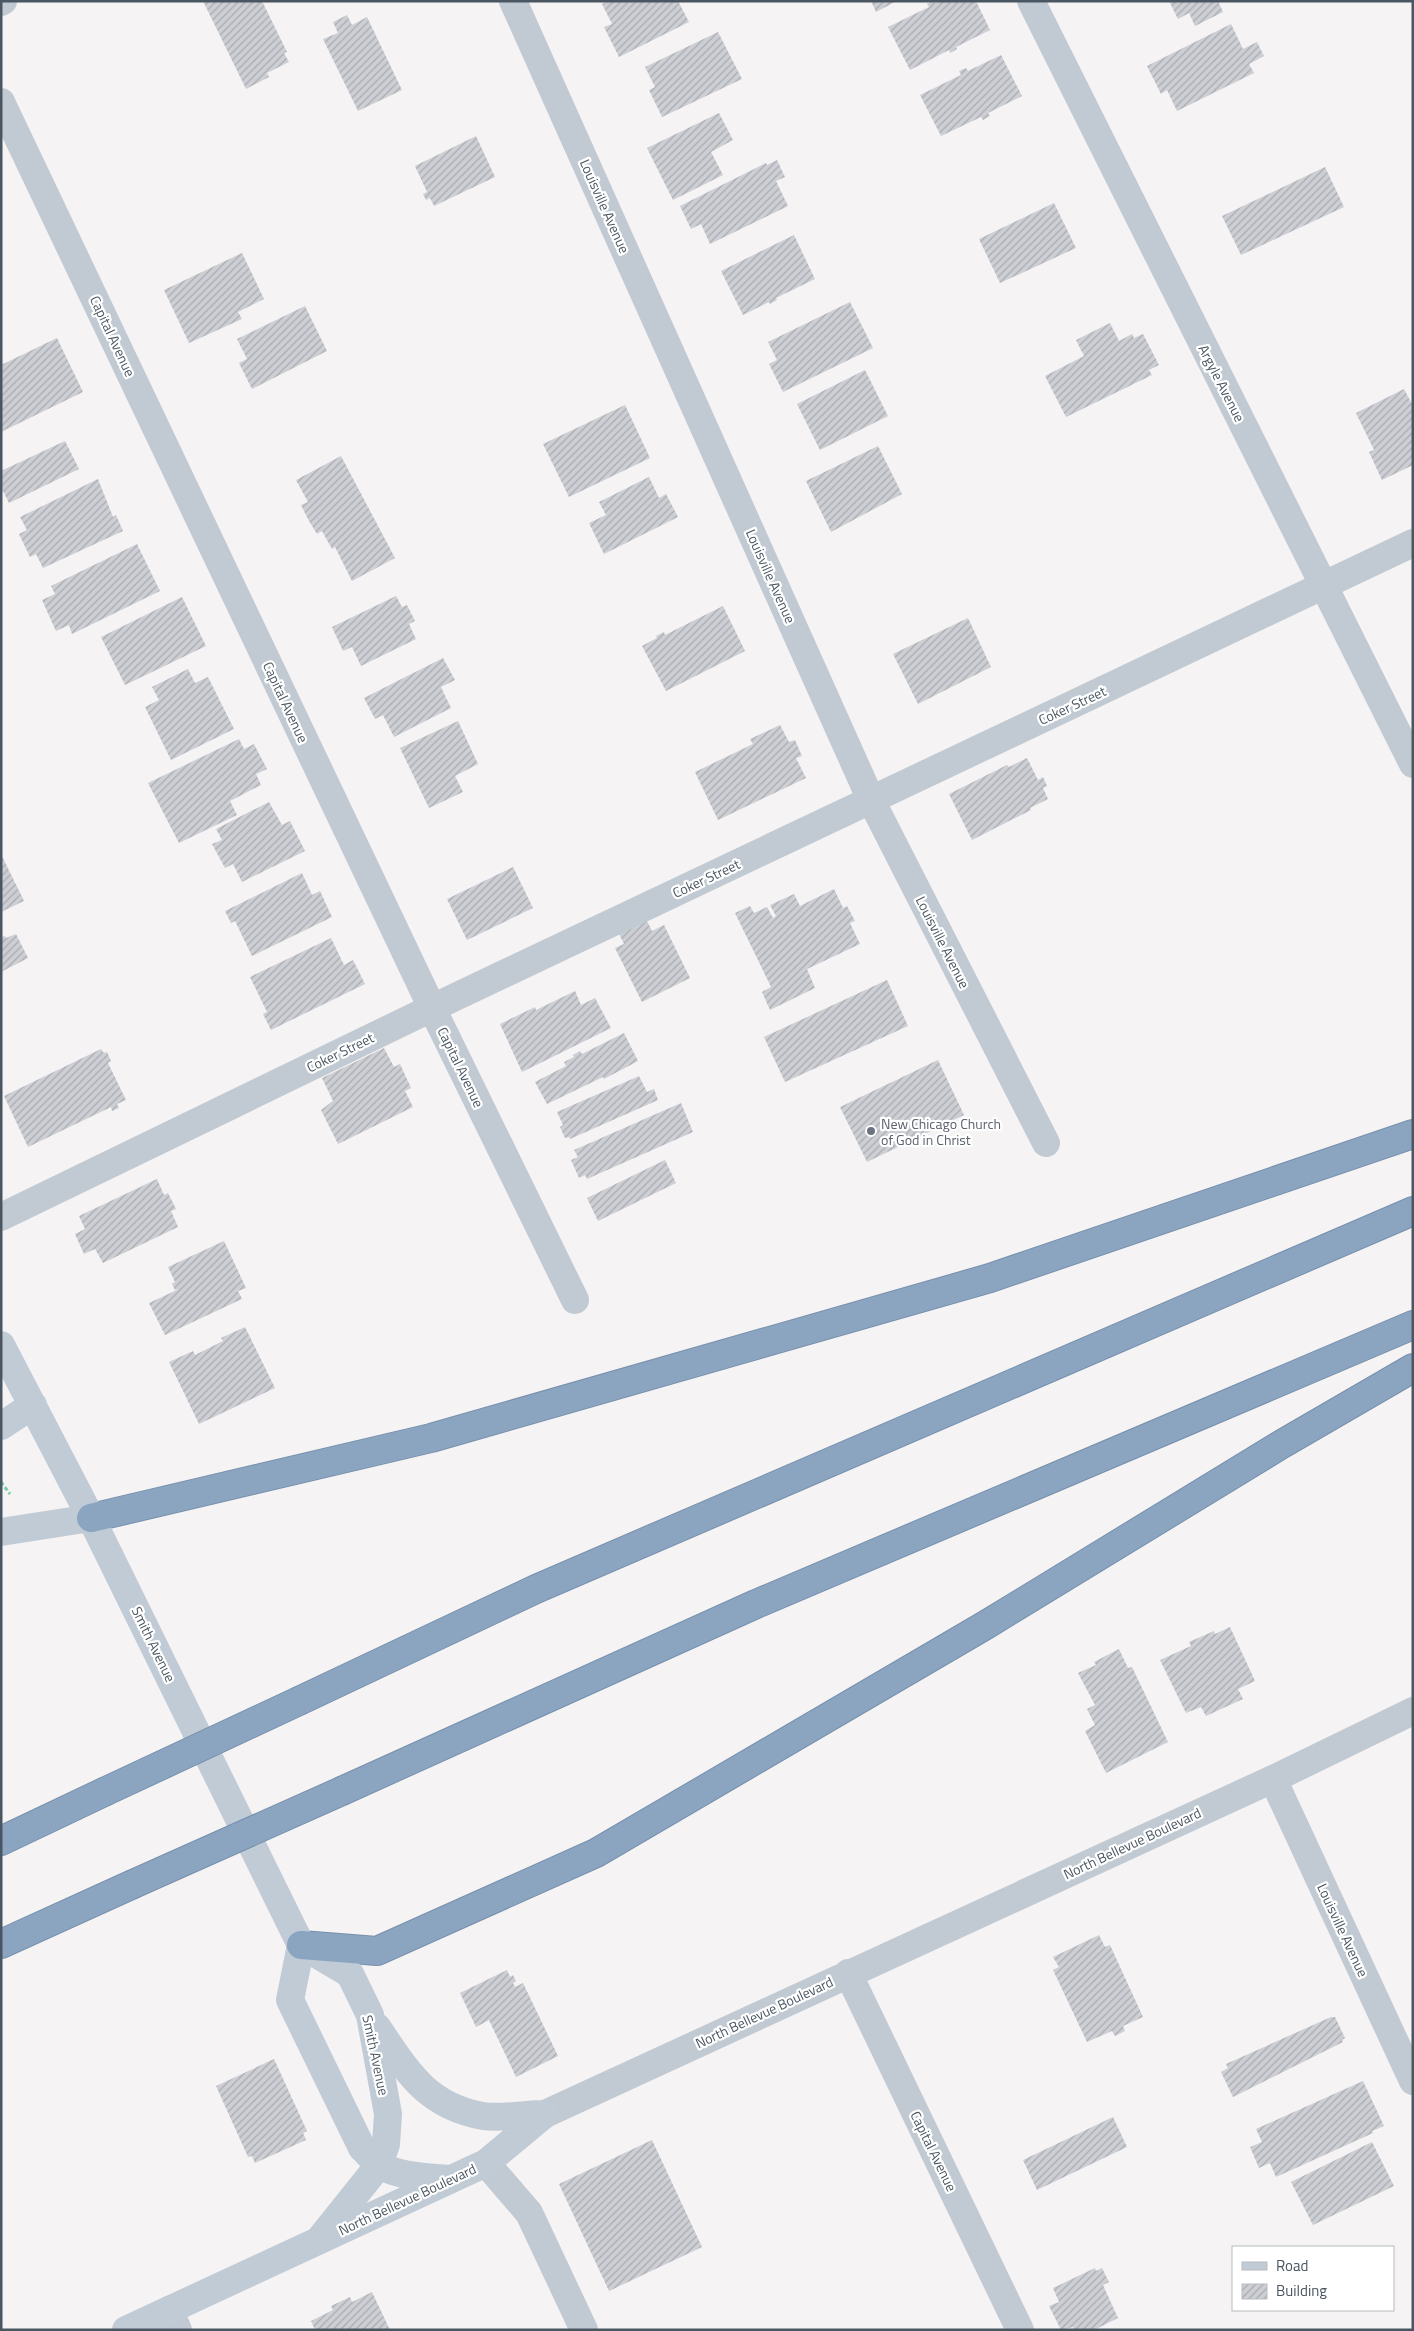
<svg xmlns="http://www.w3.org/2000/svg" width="1414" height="2331" font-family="'Titillium Web',sans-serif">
<defs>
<pattern id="building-hatch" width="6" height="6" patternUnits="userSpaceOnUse" patternTransform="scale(1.25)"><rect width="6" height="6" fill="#cdcfd5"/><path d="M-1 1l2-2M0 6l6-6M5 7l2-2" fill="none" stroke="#a8abb0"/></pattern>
</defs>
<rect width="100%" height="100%" fill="#f5f3f3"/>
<path fill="url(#building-hatch)" d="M203 1H262L287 52 284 53 289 62 267 73 269 77 246 89Z
M608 1H678L689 22 619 57 604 27 612 24 602 4Z
M871 1H897L876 12Z
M932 1 935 3 940 1H976L990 30 956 47 957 49 950 53 949 50 910 70 888 27 929 7 927 4Z
M1169 1H1218L1223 12 1195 26 1189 13 1178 19Z
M347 15 352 25 367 17 402 90 358 111 323 39 338 33 333 22Z
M1231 24 1243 49 1257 42 1264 56 1249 64 1254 73 1177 111 1167 90 1161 94 1147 66Z
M718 32 742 79 662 117 649 90 655 87 645 67Z
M1001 55 1022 96 988 113 990 116 983 120 981 117 941 136 920 95 961 75 959 71 966 68 968 71Z
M719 113 733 140 711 152 723 175 673 200 647 148Z
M476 136 495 177 434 206 430 198 426 200 423 194 427 192 415 166Z
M777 160 785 177 776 181 788 206 710 244 701 224 691 229 680 206 766 163 767 165Z
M1325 167 1344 207 1241 255 1222 216Z
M1054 203 1076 248 1000 283 979 239Z
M794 235 815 279 776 298 777 300 770 304 769 302 743 315 721 271Z
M242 253 264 299 238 312 242 319 189 343 164 290Z
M850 302 873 348 783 392 769 364 777 360 768 342Z
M305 306 327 351 252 389 239 363 247 359 237 339Z
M1110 323 1119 341 1132 334 1134 338 1143 334 1159 365 1149 370 1152 375 1066 417 1045 376 1084 356 1076 340Z
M57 338 83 392 1 432V365Z
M865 370 888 416 820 450 797 404Z
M1404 389 1413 406V465L1382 480 1369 452 1374 450 1356 413Z
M625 405 650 458 569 497 543 444Z
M65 441 79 469 9 503 1 487V471Z
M878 446 902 494 831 532 806 481Z
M341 456 395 558 352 581 335 547 332 549 322 531 317 534 309 521 301 505 308 502 296 480Z
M649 477 659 498 666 494 678 517 604 554 589 523 606 515 599 502Z
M98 479 113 517 116 515 123 531 43 568 36 554 30 557 19 534 27 530 20 517Z
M137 544 160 591 72 634 69 625 56 631 42 600 55 594 51 586Z
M396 596 402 607 407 605 415 621 409 624 416 639 361 666 352 647 343 651 332 627Z
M182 597 206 646 125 685 101 637Z
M723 606 745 651 666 691 642 646 657 638 656 636 664 632 665 635Z
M968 618 991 667 918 704 893 654Z
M443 658 455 680 441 687 451 708 394 737 383 715 375 719 364 698Z
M188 669 195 683 208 677 234 729 171 760 145 707 159 700 152 687Z
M458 721 478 764 455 776 463 792 429 808 400 748Z
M780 725 789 742 795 740 802 756 796 758 806 778 718 820 695 772 753 744 750 739Z
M239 739 244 749 254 744 267 769 256 774 261 785 230 801 237 815 179 843 148 783Z
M1027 758 1038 780 1043 777 1047 786 1043 788 1048 799 1030 808 1031 810 972 840 949 794 1007 765 1009 767Z
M269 802 282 825 290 821 305 851 242 882 233 864 225 868 212 844 222 840 216 829Z
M1 854 24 901 1 912Z
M513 867 533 908 467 940 447 899Z
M302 873 312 895 320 891 332 917 252 956 235 921 231 923 225 911Z
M834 889 843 908 847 906 855 921 850 923 860 944 807 969 815 988 770 1010 762 992 771 987 735 913 750 906 754 913 767 907 773 918 776 916 770 905 794 894 800 906Z
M647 921 652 931 664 925 690 978 642 1002 615 948 624 944 619 934Z
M16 934 28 958 1 972V937L5 936 6 938Z
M331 938 344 965 353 960 365 984 271 1030 263 1014 267 1012 250 977Z
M887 980 908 1026 785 1082 764 1037Z
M575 991 581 1005 595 998 611 1028 522 1072 500 1024 535 1007 536 1010Z
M624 1033 638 1061 604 1079 603 1077 547 1104 535 1082 566 1066 564 1062 574 1057 573 1055 580 1051 582 1054Z
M384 1048 394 1067 400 1064 411 1088 405 1091 413 1107 338 1144 321 1110 333 1101 322 1078Z
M101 1049 104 1053 107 1052 111 1061 108 1063 126 1100 117 1104 119 1108 112 1111 111 1107 28 1147 4 1096Z
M938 1060 964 1115 867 1162 840 1107Z
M639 1076 647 1092 654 1089 658 1100 570 1139 569 1137 565 1138 560 1127 563 1125 557 1112Z
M681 1103 693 1132 587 1179 585 1175 579 1178 571 1160 578 1157 574 1150Z
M665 1160 676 1183 598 1221 587 1198Z
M157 1179 164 1195 168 1193 176 1209 171 1211 178 1227 103 1263 95 1249 84 1254 75 1234 85 1229 79 1216Z
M224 1241 246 1288 238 1291 242 1299 165 1335 149 1303 179 1289 175 1290 172 1284 175 1282 168 1267Z
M245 1327 275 1388 199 1424 169 1362 193 1351 195 1355 223 1341 221 1338Z
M1230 1627 1255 1681 1238 1689 1243 1699 1206 1716 1201 1707 1186 1713 1160 1660 1191 1646 1189 1642 1214 1631 1215 1634Z
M1119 1649 1128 1668 1132 1667 1168 1742 1106 1773 1085 1731 1095 1725 1087 1709 1095 1705 1078 1673 1096 1665 1094 1662Z
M1099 1935 1105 1947 1110 1945 1143 2017 1123 2026 1125 2031 1115 2036 1112 2031 1087 2042 1053 1970 1059 1967 1053 1957Z
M507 1970 510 1977 513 1975 516 1981 513 1983 515 1987 523 1983 558 2056 516 2077 489 2020 476 2027 460 1993Z
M1331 2017H1335L1345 2038 1342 2040 1343 2042 1233 2097 1221 2072 1228 2068 1226 2064Z
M274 2059 307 2131 303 2133 306 2140 255 2163 252 2156 248 2157 216 2086Z
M1363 2081 1384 2126 1372 2131 1373 2133 1276 2177 1270 2163 1259 2168 1250 2147 1262 2142 1256 2129Z
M1113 2117 1127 2147 1037 2190 1023 2160Z
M652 2140 702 2247 609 2291 559 2184Z
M1372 2142 1394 2186 1313 2225 1291 2182Z
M1095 2268 1096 2271 1102 2268 1109 2282 1103 2285 1118 2318 1094 2330H1074L1073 2327 1061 2330 1049 2306 1059 2302 1053 2288Z
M372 2292 390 2330H315L311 2321 333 2310 331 2306 350 2297 352 2302Z"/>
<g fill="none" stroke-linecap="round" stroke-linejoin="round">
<defs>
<path id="motorway" d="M91 1518 431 1438 990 1278 1413 1134
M301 1700 536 1589 1413 1211
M344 1790 756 1604 1413 1325
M1 1841 104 1792
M1 1944 131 1885
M301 1945 377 1951 596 1853 984 1626 1282 1444 1413 1368"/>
</defs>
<use href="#motorway" stroke="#7690ad" stroke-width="30"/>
<path stroke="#7ad0a6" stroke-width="3" stroke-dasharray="4 2.5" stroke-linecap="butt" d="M1 1482 10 1494"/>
<path stroke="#c1cad2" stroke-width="28" d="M513 1 871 800 1046 1143
M1031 1 1413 764
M1 2 3 1
M1 102 432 1008 575 1300
M1 1217 432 1008 1413 543
M1273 1779 1413 2081
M848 1973 1020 2330
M545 2114 1273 1779 1413 1711
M486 2163 529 2213 584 2330
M169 2310 178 2330"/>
<path stroke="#c1cbd6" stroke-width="28" d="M1 1345 91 1518 301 1945 350 1974 370 2015 388 2114 386 2144 379 2165 319 2240
M1 1426 33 1405
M1 1532 91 1518
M301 1945 290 2000 362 2148C368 2153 373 2161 379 2165 400 2177 428 2177 451 2179
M377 2027C407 2071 426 2106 483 2116 502 2119 526 2114 545 2114
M126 2330 486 2163 545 2114"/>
<use href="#motorway" stroke="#8ba5c1" stroke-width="28"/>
<defs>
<path id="motorway-bridge" d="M104 1792 301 1700
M131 1885 344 1790"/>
</defs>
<use href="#motorway-bridge" stroke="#7690ad" stroke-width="30" stroke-linecap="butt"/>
<use href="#motorway-bridge" stroke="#8ba5c1" stroke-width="28"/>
</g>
<circle fill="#6b7280" stroke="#fff" stroke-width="2" cx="871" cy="1131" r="5"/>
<g text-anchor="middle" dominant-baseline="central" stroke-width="4.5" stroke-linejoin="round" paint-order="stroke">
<g font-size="14" fill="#4a5661" stroke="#fff">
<text transform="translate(605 206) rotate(66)">Louisville Avenue</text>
<text transform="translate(113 336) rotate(65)">Capital Avenue</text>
<text transform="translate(1222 383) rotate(63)">Argyle Avenue</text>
<text transform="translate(771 576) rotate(66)">Louisville Avenue</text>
<text transform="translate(286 702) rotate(65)">Capital Avenue</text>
<text transform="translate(1072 705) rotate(-25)">Coker Street</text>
<text transform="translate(706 878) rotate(-25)">Coker Street</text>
<text transform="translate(943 942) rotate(63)">Louisville Avenue</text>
<text transform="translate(340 1052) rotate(-26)">Coker Street</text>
<text transform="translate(461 1067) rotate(64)">Capital Avenue</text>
<text transform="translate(154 1644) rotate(64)">Smith Avenue</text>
<text transform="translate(1132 1843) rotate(-25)">North Bellevue Boulevard</text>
<text transform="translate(1343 1930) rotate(65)">Louisville Avenue</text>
<text transform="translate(764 2012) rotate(-25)">North Bellevue Boulevard</text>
<text transform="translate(376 2055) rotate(78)">Smith Avenue</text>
<text transform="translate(934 2151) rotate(64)">Capital Avenue</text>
<text transform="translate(407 2199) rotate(-25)">North Bellevue Boulevard</text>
</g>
<g font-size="14" fill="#5b616d" stroke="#fff" text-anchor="start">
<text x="881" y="1123">New Chicago Church<tspan x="881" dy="16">of God in Christ</tspan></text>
</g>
</g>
<rect width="1414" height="2331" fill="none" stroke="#4a5661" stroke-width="5"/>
<rect x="1232" y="2246" width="162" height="65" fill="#ffffff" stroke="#b7bbc0"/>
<rect x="1242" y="2262" width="25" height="8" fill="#c1cbd6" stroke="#b7bbc0"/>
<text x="1276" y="2271" font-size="15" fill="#4a5661">Road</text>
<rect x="1242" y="2284" width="25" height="15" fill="url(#building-hatch)" stroke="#b7bbc0"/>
<text x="1276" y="2296" font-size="15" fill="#4a5661">Building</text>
</svg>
